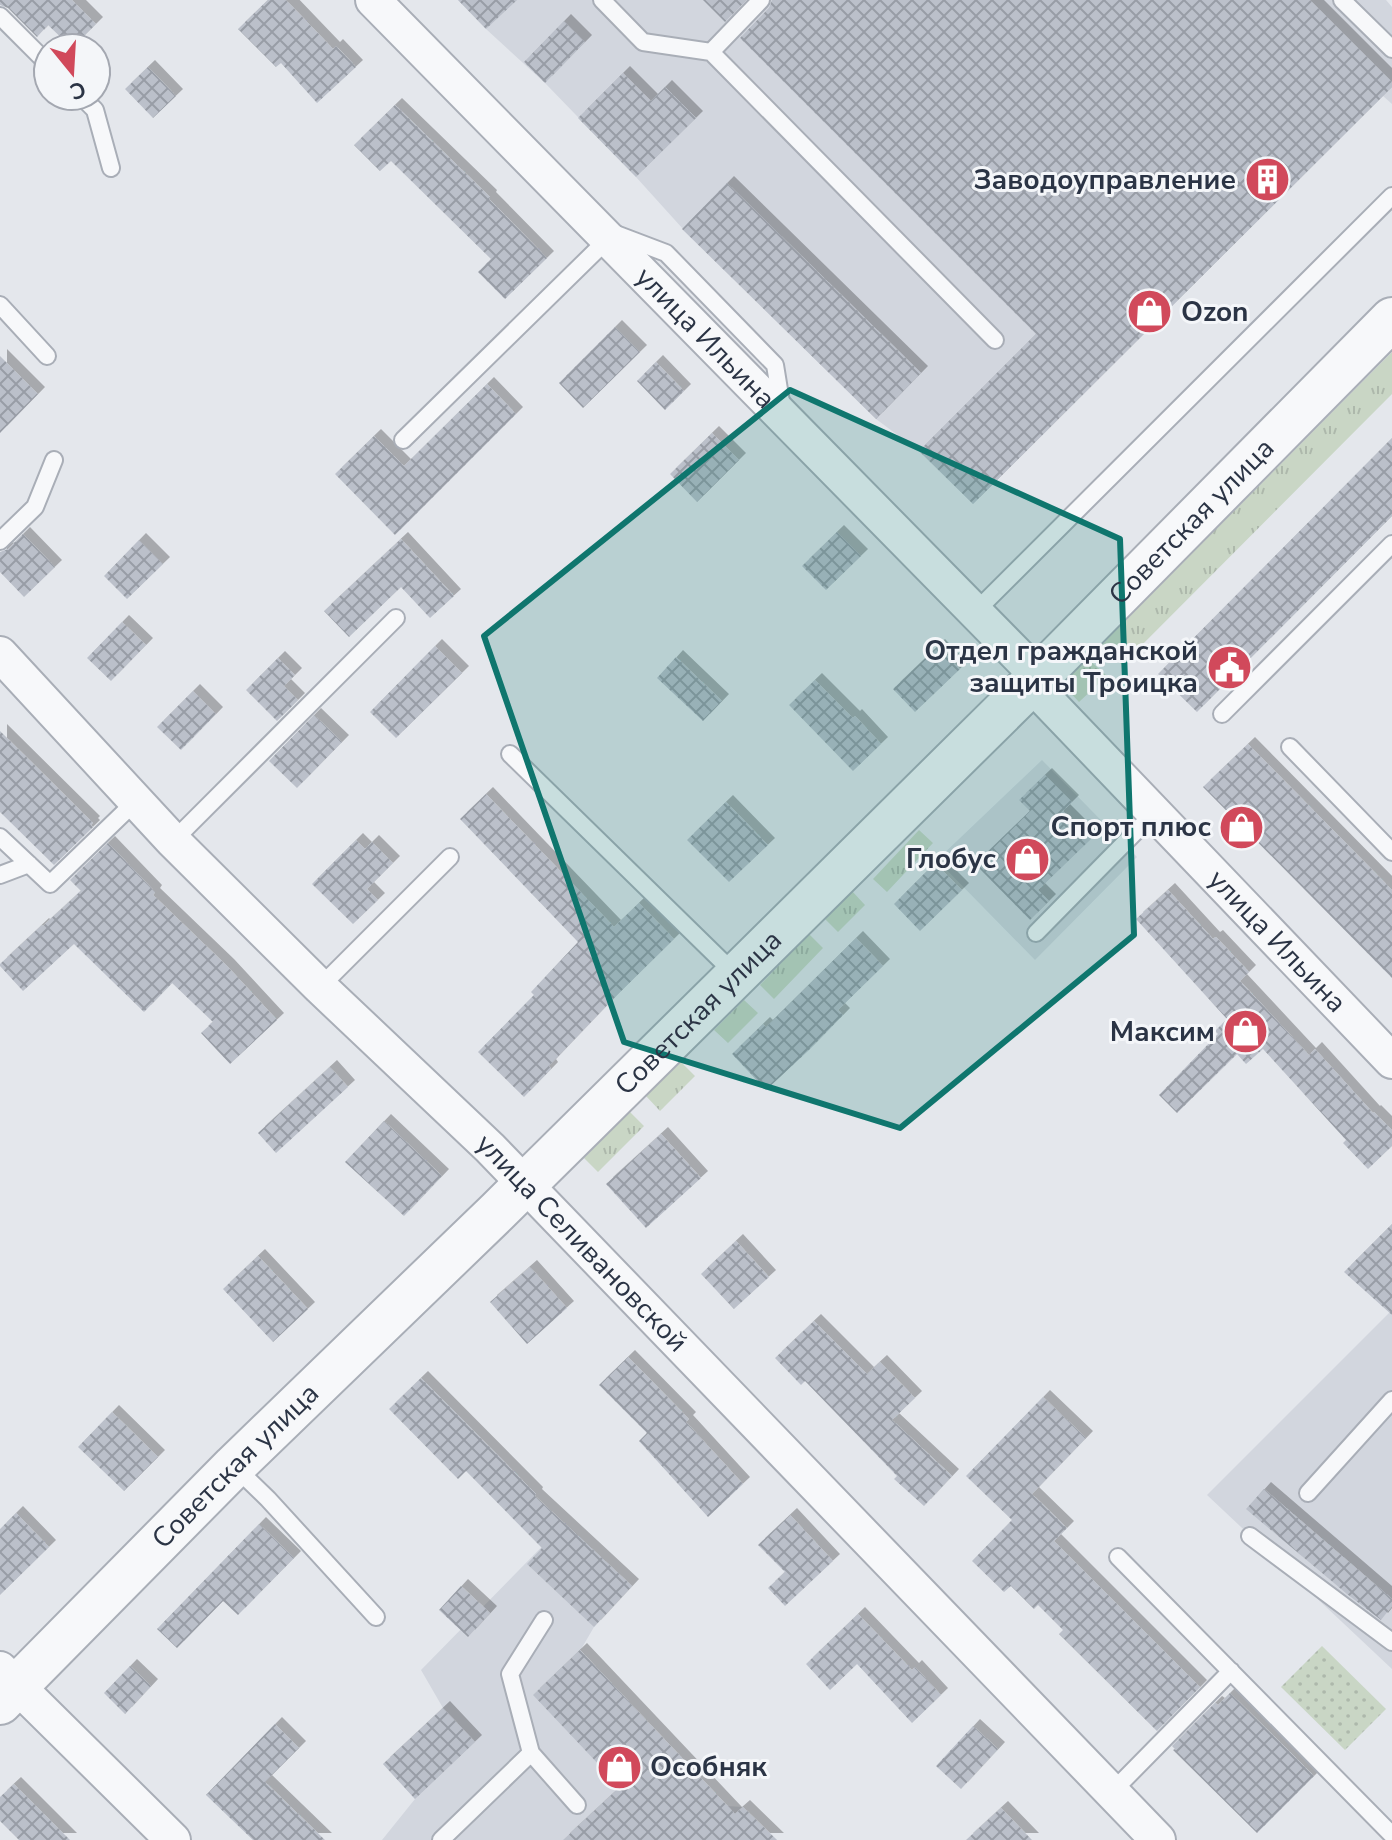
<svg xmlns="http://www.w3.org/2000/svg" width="1392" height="1840" font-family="'Nunito Sans',sans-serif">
<defs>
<pattern id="grass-tufts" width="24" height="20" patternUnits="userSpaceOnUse" patternTransform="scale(2)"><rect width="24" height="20" fill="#c9d6c5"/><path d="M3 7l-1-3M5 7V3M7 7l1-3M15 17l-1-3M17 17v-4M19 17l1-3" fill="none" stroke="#adb8ab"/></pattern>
<pattern id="park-dots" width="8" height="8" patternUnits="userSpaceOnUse" patternTransform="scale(2)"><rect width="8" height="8" fill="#c9d6c5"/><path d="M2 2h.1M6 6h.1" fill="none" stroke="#adb8ab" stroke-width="1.8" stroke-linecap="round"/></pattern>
<pattern id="building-cross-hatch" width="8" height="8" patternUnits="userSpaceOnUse" patternTransform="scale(2)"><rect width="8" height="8" fill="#bbc0ca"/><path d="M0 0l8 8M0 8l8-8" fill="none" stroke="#989da6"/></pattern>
<filter id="shadow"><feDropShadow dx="7" dy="-7" stdDeviation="0" flood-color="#0004"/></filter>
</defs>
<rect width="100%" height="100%" fill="#e4e7ec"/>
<path fill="#d2d6de" d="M458 0H1386L1392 7V104L1383 96 973 504 919 451 876 419 683 229 636 177 545 83 486 29Z
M1042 760 1137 857 1035 960 937 860Z
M1392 1310V1669L1207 1495Z
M565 1523 632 1586 594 1627 580 1651 727 1806 743 1807 777 1840H382L415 1799 383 1764 443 1708 421 1670Z"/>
<path fill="url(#grass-tufts)" d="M1392 352V394L1122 665 1101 645Z
M1086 657 1107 676 1079 702 1059 681Z
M919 830 933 843 887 892 873 879Z
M852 891 865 905 838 932 824 918Z
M809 934 823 948 774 999 760 985Z
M744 1000 758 1013 728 1043 714 1030Z
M681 1062 695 1076 660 1111 646 1096Z
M630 1112 644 1126 598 1172 584 1158Z"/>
<path fill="url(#park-dots)" d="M1322 1646 1386 1709 1345 1750 1281 1687Z"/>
<path fill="url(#building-cross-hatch)" filter="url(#shadow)" d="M0 0H72L96 24 72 48 48 25 37 37 8 8 0 5Z
M268 0H286L333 49 336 46 356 67 317 103 281 63 276 67 238 29Z
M458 0H517L486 29Z
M703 0H746L725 22Z
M772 0H1310L1392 82V87L973 504 919 451 1036 334 740 38 769 8Z
M564 21 585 42 545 83 524 62Z
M148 67 176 96 153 118 125 89Z
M623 73 651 101 665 87 696 118 636 177 578 118Z
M395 105 490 197 489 199 547 258 505 299 478 272 491 259 391 161 380 171 354 145Z
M727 183 921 373 876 419 682 229Z
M615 327 640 352 583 408 559 383Z
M0 356 38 394 0 433Z
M656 362 684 391 665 410 637 381Z
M487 384 516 414 395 535 335 474 374 436 404 466Z
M712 433 739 460 697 502 670 474Z
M1392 438V516L1197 712 1158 674Z
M837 532 861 556 826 590 802 566Z
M23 534 55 567 24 597 0 572V552L8 549Z
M401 539 454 596 430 618 401 587 349 637 324 611Z
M139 540 163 564 127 599 104 576Z
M122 622 146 645 111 681 87 658Z
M435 646 462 673 396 738 370 712Z
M938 646 960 669 915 712 893 689Z
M676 657 722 701 703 721 657 678Z
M278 658 295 675 284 686 298 700 277 721 246 690Z
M815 680 853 718 855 716 881 744 853 771 789 705Z
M193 691 216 714 181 750 157 727Z
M314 715 342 742 297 788 269 761Z
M0 731 93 823 91 825 93 827 54 865 0 812Z
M1248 744 1392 890V978L1203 787Z
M1045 775 1072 802 1063 811 1091 839 1038 890 1049 901 1030 920 975 864 1030 811 1019 800Z
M486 794 614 927 639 903 674 939 614 998 549 1066 551 1069 524 1097 478 1052 534 995 531 992 578 942 460 819Z
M726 802 768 845 729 882 687 840Z
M356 840 365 849 372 842 393 863 367 889 378 900 353 924 312 884Z
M108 843 155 892 153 895 227 966 277 1020 230 1064 201 1033 213 1022 172 983 144 1012 74 944 23 991 0 966V964L42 925 43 926 81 891 70 880Z
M935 863 962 890 920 931 894 904Z
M1168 890 1213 939 1216 937 1249 972 1240 981 1309 1055 1315 1049 1373 1113 1374 1112 1392 1130V1146L1368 1169 1343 1143 1346 1140 1263 1049 1246 1064 1237 1054 1177 1113 1159 1095 1218 1034 1215 1031 1227 1019 1136 919Z
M856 938 883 966 838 1010 843 1015 808 1051 766 1090 732 1054 763 1024 766 1027Z
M330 1067 348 1087 276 1153 258 1133Z
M384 1121 442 1176 404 1216 345 1162Z
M661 1134 701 1178 646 1228 606 1184Z
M1392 1224V1315L1344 1272Z
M736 1241 769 1277 734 1309 701 1274Z
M258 1256 308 1309 273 1342 223 1289Z
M530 1267 567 1308 527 1344 490 1302Z
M814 1321 867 1374 880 1362 915 1398 892 1420 952 1476 924 1506 894 1479 897 1476 805 1381 801 1385 775 1358Z
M628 1357 689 1419 686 1422 743 1484 708 1517 639 1441 647 1433 599 1385Z
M421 1378 536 1494 535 1496 632 1586 594 1627 527 1564 542 1548 466 1471 458 1479 389 1409Z
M1043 1397 1086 1438 1032 1494 1067 1528 1054 1541 1200 1687 1157 1731 1059 1634 1063 1630 1038 1605 1034 1609 1011 1586 1004 1592 972 1561 1012 1520 966 1476Z
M112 1412 158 1457 124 1491 78 1447Z
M1264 1489 1392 1599V1606L1381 1620 1347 1594 1246 1509Z
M16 1513 49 1547 0 1595V1529Z
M790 1515 833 1561 785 1606 768 1588 785 1572 758 1545Z
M259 1524 294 1558 238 1615 223 1601 177 1648 157 1629Z
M461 1586 490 1613 468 1637 439 1610Z
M858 1614 912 1670 915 1667 941 1695 912 1723 857 1664 830 1690 806 1664Z
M580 1650 735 1814 743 1807 777 1840H563L620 1787 533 1695Z
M130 1666 151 1686 125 1714 104 1693Z
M1230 1693 1314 1776 1257 1833 1173 1750 1175 1749 1172 1746 1215 1703 1218 1705Z
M443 1708 475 1742 415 1799 383 1764Z
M275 1724 299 1748 265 1782 325 1840H253L206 1795Z
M973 1726 998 1749 961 1789 936 1766Z
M14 1784 70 1840H19L0 1821V1797Z
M1001 1808 1032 1840H966Z"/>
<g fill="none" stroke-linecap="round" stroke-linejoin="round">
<defs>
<path id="service" d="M602 0 643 42 711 52 995 340
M1342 0 1392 49
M0 16 48 64
M711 52 761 0
M81 96 95 110 111 168
M616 234 666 253 775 365 782 408
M0 305 47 356
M403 440 608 239
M0 541 35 507 54 460
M975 612 1392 196
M1222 714 1392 544
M1290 747 1392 852
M510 754 735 974
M0 837 50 884 135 802
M173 841 396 618
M0 875 29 864
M1036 933 1154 813
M320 987 450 857
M235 1467 268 1499 376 1617
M1308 1493 1392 1400
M1250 1536 1392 1642
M1118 1557 1392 1835
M531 1753 510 1674 544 1620
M1111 1793 1231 1671
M441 1840 531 1753 577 1805"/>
<g id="minor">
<path id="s1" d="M373 0 1038 676"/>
<path id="s2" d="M0 654 173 841 320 987 490 1148 1158 1840"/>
<path id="s3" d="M1031 684 1392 1061"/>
<path d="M0 1669 173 1840"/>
</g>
<g id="tertiary">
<path id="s4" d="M0 1703 234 1466 498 1211 1031 684 1392 319"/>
</g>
</defs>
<use href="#service" stroke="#a9aeb7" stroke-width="20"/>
<use href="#minor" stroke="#a9aeb7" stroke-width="38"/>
<use href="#tertiary" stroke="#a9aeb7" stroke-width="46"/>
<use href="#service" stroke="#f7f8fa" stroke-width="16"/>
<use href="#minor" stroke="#f7f8fa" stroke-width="34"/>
<use href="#tertiary" stroke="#f7f8fa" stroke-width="42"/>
</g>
<path fill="#0f766e" fill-opacity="0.2" stroke="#0f766e" stroke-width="6" stroke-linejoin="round" d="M790 390 1120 539 1134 935 900 1128 624 1042 484 636Z"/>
<defs>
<symbol id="building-disc" viewBox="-11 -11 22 22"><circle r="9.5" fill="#d1495b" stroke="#f4f6f9"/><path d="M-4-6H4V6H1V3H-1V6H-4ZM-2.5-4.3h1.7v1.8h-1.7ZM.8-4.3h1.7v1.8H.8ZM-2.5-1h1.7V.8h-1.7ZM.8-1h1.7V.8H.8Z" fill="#fff"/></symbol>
<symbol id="shop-disc" viewBox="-11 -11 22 22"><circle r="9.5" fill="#d1495b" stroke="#f4f6f9"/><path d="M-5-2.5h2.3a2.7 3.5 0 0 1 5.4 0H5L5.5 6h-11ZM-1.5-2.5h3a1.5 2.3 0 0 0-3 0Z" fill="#fff"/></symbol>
<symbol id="civic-disc" viewBox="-11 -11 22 22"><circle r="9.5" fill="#d1495b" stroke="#f4f6f9"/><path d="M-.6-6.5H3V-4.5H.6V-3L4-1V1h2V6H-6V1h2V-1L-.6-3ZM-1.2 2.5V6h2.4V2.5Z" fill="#fff"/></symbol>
</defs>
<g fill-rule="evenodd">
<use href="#building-disc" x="1242" y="154" width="51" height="51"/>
<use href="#shop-disc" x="1124" y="286" width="51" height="51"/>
<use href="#civic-disc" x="1204" y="642" width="51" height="51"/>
<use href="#shop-disc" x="1216" y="802" width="51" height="51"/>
<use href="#shop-disc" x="1002" y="834" width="51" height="51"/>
<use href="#shop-disc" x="1220" y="1006" width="51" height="51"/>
<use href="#shop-disc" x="594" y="1742" width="51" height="51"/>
</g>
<g text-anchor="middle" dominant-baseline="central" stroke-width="6" stroke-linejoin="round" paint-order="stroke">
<g font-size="28" font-weight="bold" fill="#2b3445" stroke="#f4f6f9" text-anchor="end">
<text x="1236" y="180">Заводоуправление</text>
<text x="1181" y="312" text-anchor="start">Ozon</text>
<text x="1198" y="651">Отдел гражданской<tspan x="1198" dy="32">защиты Троицка</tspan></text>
<text x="1211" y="827">Спорт плюс</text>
<text x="996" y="859">Глобус</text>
<text x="1215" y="1032">Максим</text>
<text x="650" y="1767" text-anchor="start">Особняк</text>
</g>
<g font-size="28" fill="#2b3445" stroke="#f4f6f9">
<text stroke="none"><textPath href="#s1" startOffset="474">улица Ильина</textPath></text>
<text stroke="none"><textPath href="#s4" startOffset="1678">Советская улица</textPath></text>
<text stroke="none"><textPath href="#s3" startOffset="356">улица Ильина</textPath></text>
<text stroke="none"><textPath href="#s4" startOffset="982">Советская улица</textPath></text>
<text stroke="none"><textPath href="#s2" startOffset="828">улица Селивановской</textPath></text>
<text stroke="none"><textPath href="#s4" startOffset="334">Советская улица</textPath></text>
</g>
</g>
<g transform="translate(72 72) rotate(162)"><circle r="38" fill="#f4f6f9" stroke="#a4a8b1" stroke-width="2"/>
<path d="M0-6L14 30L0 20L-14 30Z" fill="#d1495b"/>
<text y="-12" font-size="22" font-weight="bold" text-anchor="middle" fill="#2b3445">С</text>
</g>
</svg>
